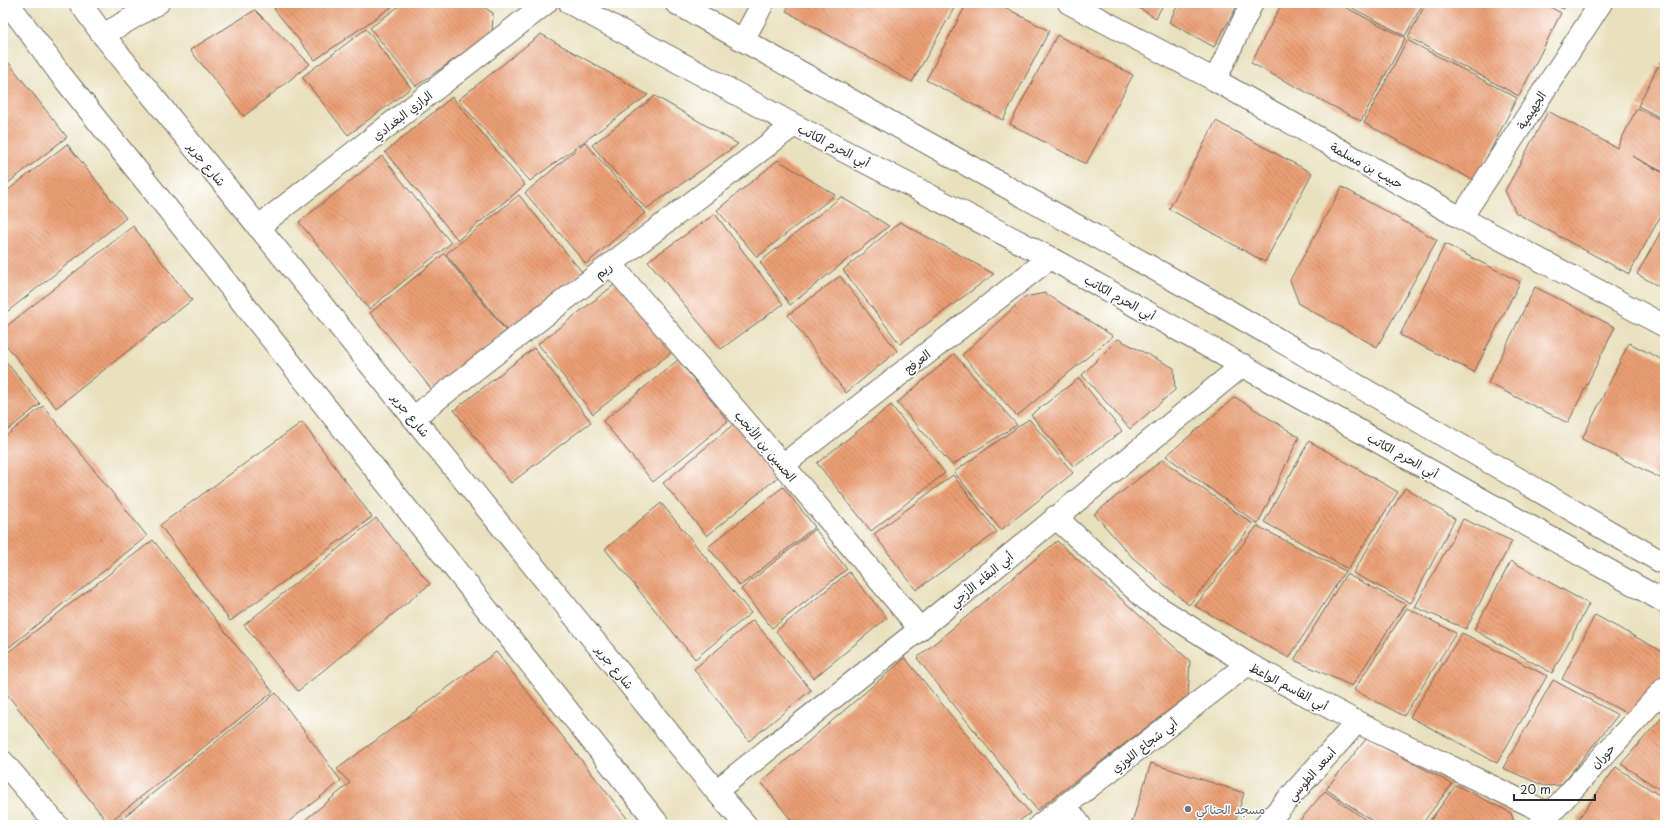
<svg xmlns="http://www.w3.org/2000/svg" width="1668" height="828" font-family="'Playpen Sans','Playpen Sans Arabic',sans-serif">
<defs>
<pattern id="building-back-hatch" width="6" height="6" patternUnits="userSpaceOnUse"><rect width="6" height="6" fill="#eb9e73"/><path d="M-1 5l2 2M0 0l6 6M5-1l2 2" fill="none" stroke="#bf815f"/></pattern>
</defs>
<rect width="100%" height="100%" fill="#fff"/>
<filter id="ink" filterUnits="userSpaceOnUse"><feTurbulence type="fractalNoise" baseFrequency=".025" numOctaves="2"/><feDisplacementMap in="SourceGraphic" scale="8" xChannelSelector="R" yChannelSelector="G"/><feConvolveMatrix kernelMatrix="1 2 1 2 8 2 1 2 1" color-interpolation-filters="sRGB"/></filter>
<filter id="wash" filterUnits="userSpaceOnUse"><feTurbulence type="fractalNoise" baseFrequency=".012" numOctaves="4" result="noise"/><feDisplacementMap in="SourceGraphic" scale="16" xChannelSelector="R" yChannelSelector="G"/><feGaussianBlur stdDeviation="0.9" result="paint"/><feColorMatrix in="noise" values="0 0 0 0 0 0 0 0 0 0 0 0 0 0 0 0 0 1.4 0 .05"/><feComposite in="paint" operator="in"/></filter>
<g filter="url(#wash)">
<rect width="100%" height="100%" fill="#e9e0bd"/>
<g id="blocks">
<path fill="url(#building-back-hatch)" d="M281 3H397L315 60 274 9Z
M403 3H477L493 13 492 33 416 86 370 28Z
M790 3H957L912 82 786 11Z
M967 3H997L1049 31 1003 120 926 80Z
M1130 3H1164L1156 18Z
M1179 3H1239L1214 47 1169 22Z
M1282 3H1337L1405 38 1361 121 1251 63Z
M1343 3H1423L1405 36Z
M1426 3H1543L1561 13 1519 96 1408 37Z
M1551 3H1566L1563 9Z
M255 10 310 64 244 116 190 50Z
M366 29 411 88 348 135 302 77Z
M541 34 648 95 530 181 458 100Z
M1057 35 1133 75 1086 164 1010 124Z
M1407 40 1517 98 1475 181 1364 123Z
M1665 56V67L1660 64Z
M8 62 67 137 3 187V65Z
M1658 66 1665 70V120L1638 106Z
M655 96 738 144 646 209 592 145Z
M452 97 525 185 458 240 385 152Z
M1637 108 1665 122V173L1632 156 1665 174V208L1629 274 1516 213 1505 191 1548 111 1617 148Z
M1216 121 1312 173 1265 262 1169 209Z
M585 142 645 213 586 264 525 193Z
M67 144 126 218 3 315V194Z
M382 156 451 243 369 309 299 222Z
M778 160 835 195 757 257 717 210Z
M1342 187 1437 240 1377 347 1299 304 1290 280Z
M519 195 582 272 508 332 446 254Z
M841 197 889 226 790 305 760 262Z
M715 214 783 304 721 349 648 261Z
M900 222 994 274 900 344 843 270Z
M1665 224V290L1637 274Z
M133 226 192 300 56 408 3 341V329Z
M1445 244 1520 282 1474 372 1400 335Z
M444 254 506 331 433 391 370 313Z
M840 276 897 351 846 393 788 315Z
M618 282 672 352 593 414 538 344Z
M1535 287 1615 327 1568 423 1488 383Z
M1045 293 1113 336 1017 416 962 355 1025 297Z
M1118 339 1174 368 1175 390 1130 429 1082 375Z
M1629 343 1665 361V473L1662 479 1582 439Z
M534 348 591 422 511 483 454 410Z
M954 354 1017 425 952 465 897 403Z
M3 358 40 404 3 434Z
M678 360 728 421 653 482 603 421Z
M1079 378 1122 431 1074 467 1031 415Z
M1235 397 1299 437 1258 524 1166 456Z
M891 405 945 473 871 531 817 463Z
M43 406 147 536 3 652V438Z
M1029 419 1073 473 1001 530 954 472Z
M302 422 372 517 230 621 160 525Z
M735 423 779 476 707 536 663 483Z
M1309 441 1398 492 1348 569 1264 522Z
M1162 460 1253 524 1189 605 1132 557 1094 514Z
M953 475 997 532 916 590 874 534Z
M783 487 815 527 740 586 708 547Z
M1405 488 1455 519 1411 603 1353 573Z
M661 503 751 613 695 659 605 549Z
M376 518 430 584 298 691 244 625Z
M1463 519 1512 541 1466 629 1415 607Z
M1257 526 1345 571 1289 658 1195 606Z
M815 529 847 569 772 628 741 589Z
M153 540 273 692 108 823 3 689V656Z
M1057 541 1190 661 1188 696 1037 810 917 658Z
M1511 561 1589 604 1552 673 1474 630Z
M849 572 887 618 814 678 776 631Z
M1346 574 1405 604 1352 686 1294 660Z
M1407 608 1456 633 1404 716 1354 690Z
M1595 615 1665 653V669L1652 694 1630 715 1562 679Z
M753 620 811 690 749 741 694 669Z
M1462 633 1547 676 1497 763 1410 717Z
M496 652 630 822V825H299L350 783 337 769Z
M905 658 1030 813 1014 825H795L761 782Z
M1553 680 1618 715 1561 785 1544 786 1503 768Z
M276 693 341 781 284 825H114Z
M1665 714V793L1621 764Z
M1367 738 1452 784 1421 825H1378L1326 789Z
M1151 763 1244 793 1234 825H1131Z
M1616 767 1665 799V825H1580L1576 822Z
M1456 785 1511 813 1515 825H1427Z
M1325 791 1373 825H1296Z"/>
</g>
</g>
<g filter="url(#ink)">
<use href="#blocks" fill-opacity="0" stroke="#6e6a5e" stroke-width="1"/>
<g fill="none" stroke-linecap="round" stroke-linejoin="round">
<defs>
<path id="minor" d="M570 3 794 125 1050 258 1665 602
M676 3 1210 300 1665 564
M1069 3 1215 80 1461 218 1665 326
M103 35 158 3
M743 40 763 3
M1215 80 1252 3
M1461 218 1601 3
M258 227 546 3
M611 264 783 465 920 629
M413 418 611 264 794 125
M783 465 1050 258
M1055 517 1147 600 1248 664 1357 722 1549 814
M3 762 57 825
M716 791 920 629 1243 365
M1066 806 1080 825
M1040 825 1248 664
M1265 825 1357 722
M1540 825 1665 688"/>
<path id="major" d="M8 3 61 75 659 825
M80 3 103 35 716 791 746 825"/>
</defs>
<use href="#minor" stroke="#6e6a5e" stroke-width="24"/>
<use href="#major" stroke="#6e6a5e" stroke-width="24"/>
<use href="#minor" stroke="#fff" stroke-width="22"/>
<use href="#major" stroke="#fff" stroke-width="22"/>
</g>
</g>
<circle fill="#6b7280" stroke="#fff" stroke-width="1.5" cx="1188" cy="809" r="4"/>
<g text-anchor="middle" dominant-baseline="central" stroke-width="3" stroke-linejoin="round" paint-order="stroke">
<g font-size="12" fill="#2b2b2b" stroke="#fff">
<text transform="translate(1531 110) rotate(-57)">الجهيمية</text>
<text transform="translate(402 115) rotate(-38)">الرازي البغدادي</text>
<text transform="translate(834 145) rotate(27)">أبي الحرم الكاتب</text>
<text transform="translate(207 164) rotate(51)">شارع جرير</text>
<text transform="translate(1367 165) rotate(29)">حبيب بن مسلمة</text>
<text transform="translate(603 270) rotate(-38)">ريم</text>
<text transform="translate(1120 297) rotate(29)">أبي الحرم الكاتب</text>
<text transform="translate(917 361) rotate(-38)">العرفج</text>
<text transform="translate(411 415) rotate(51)">شارع جرير</text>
<text transform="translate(766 446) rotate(50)">الحسين بن الأنجب</text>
<text transform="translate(1403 455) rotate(29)">أبي الحرم الكاتب</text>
<text transform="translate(981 579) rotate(-40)">أبي البقاء الأزجي</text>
<text transform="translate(615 667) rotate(51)">شارع جرير</text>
<text transform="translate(1289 686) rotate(28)">أبي القاسم الواعظ</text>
<text transform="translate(1144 745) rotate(-38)">أبي شجاع اللوزي</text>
<text transform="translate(1602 756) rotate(-47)">حوران</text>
<text transform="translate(1311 774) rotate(-48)">أسعد الطوسي</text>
</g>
<g font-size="12" fill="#5b616d" stroke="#fff" text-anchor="start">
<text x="1196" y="809">مسجد الحناكي</text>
</g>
</g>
<rect width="1668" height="828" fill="none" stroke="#fff" stroke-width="16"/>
<path d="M1514 794v6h81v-6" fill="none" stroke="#2b2b2b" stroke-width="2"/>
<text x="1520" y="794" font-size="12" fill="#2b2b2b" stroke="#ffffff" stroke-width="3" paint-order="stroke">20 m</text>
</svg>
